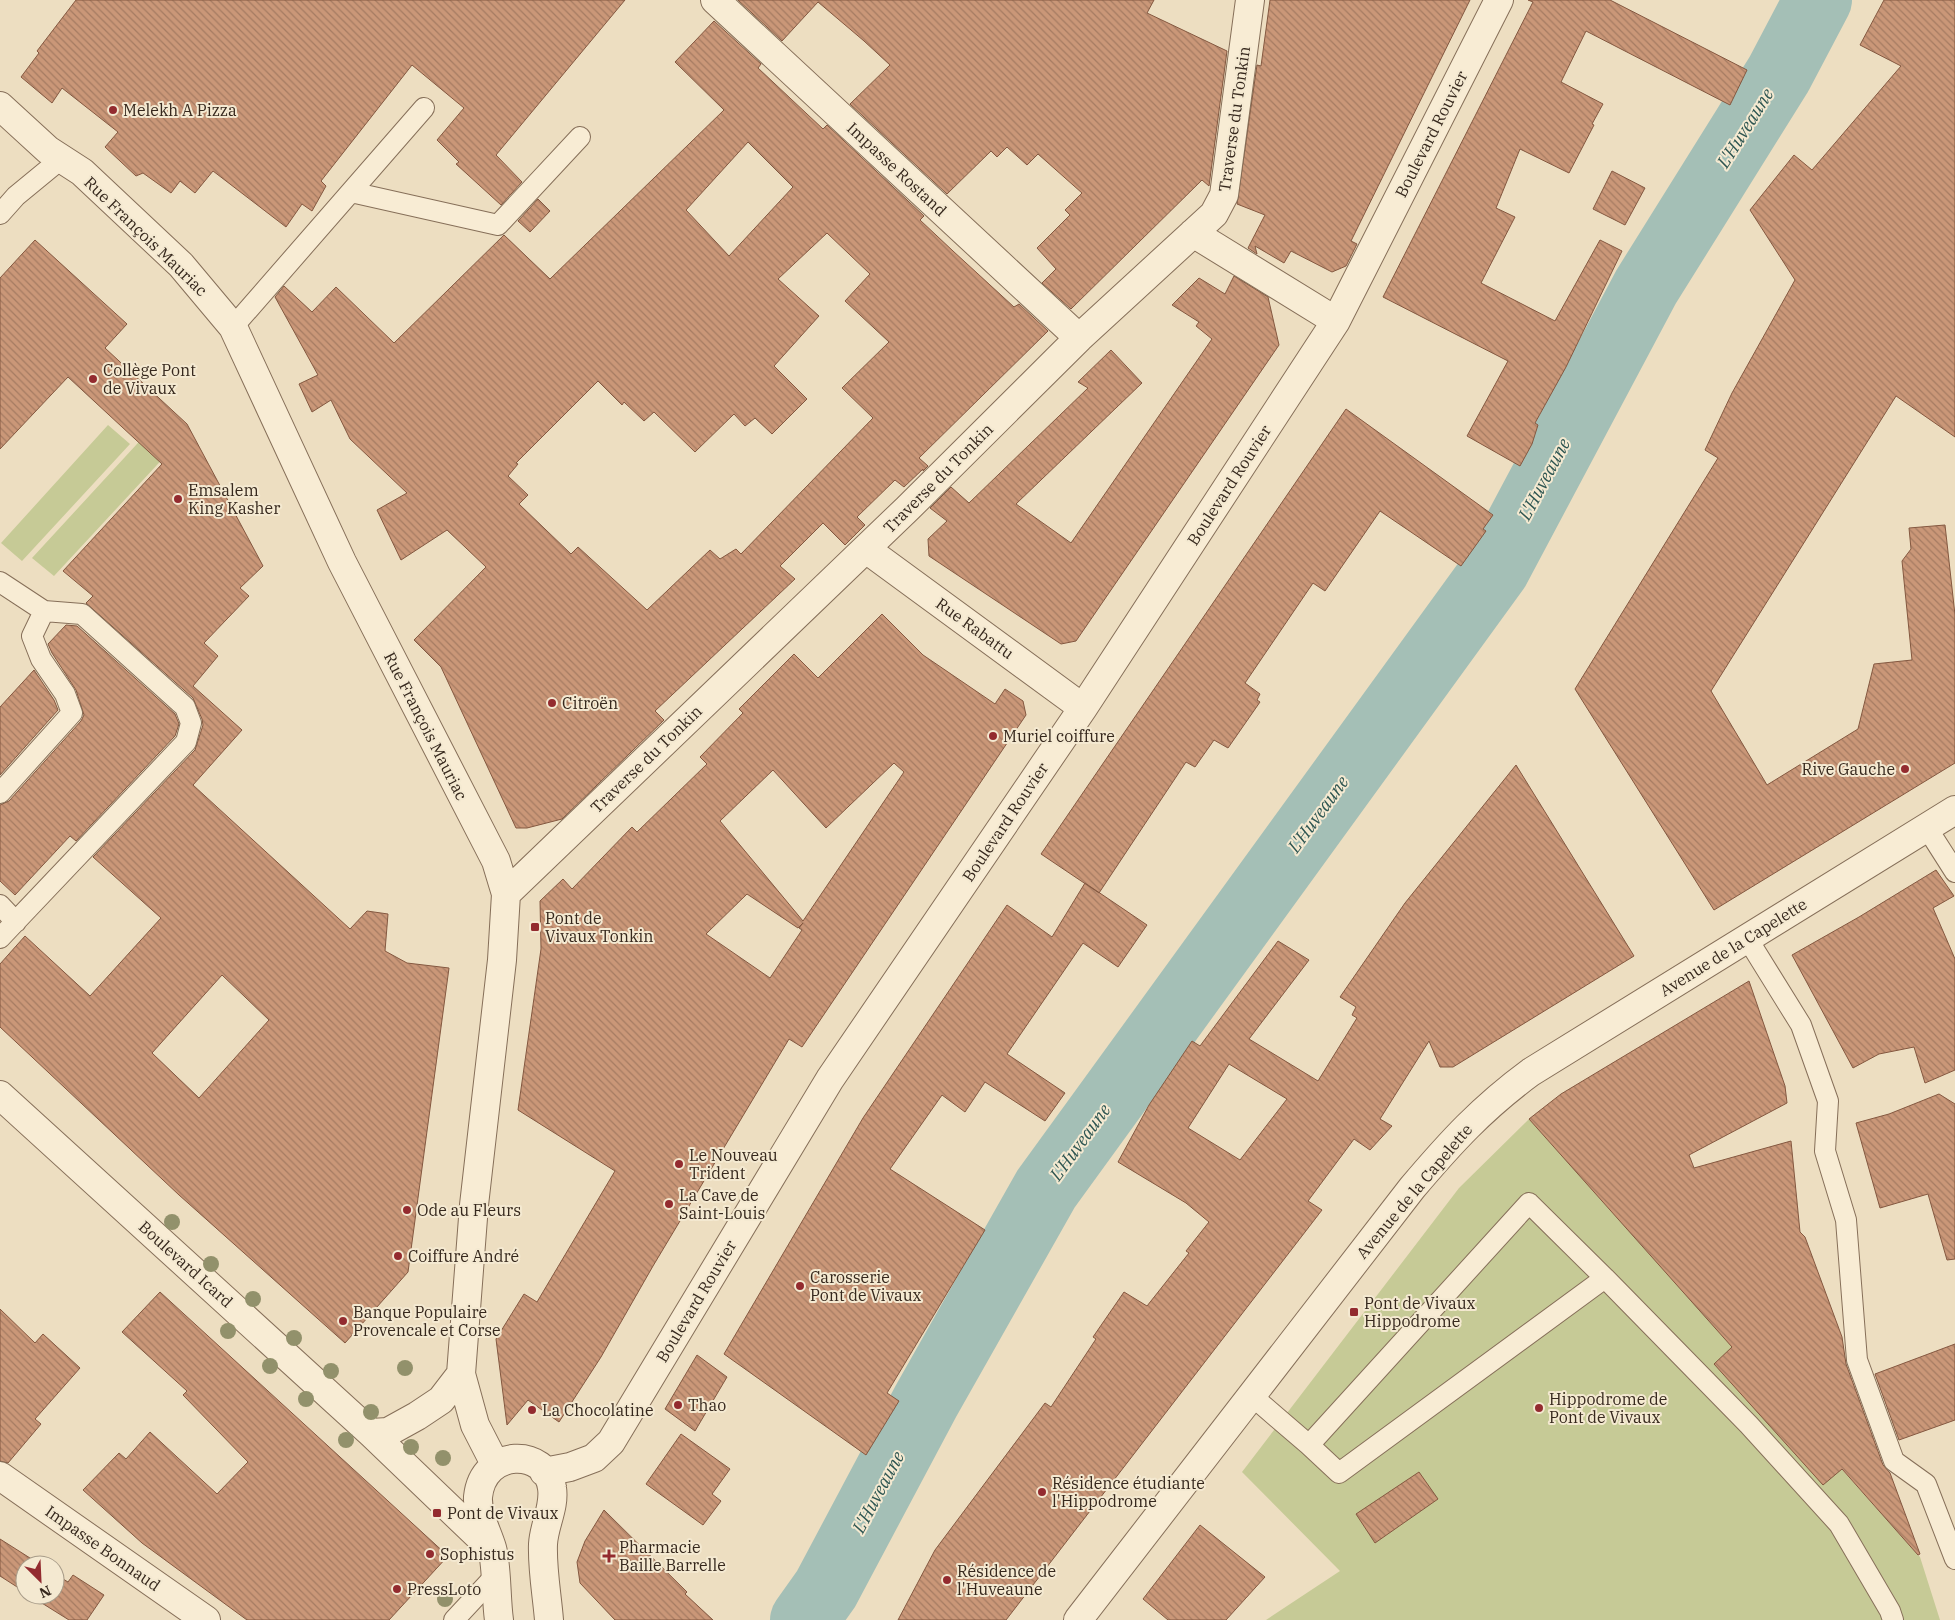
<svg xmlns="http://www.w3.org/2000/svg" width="1955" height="1620" font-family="'IBM Plex Serif',serif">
<defs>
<pattern id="building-back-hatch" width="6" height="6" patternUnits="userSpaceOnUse" patternTransform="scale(1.25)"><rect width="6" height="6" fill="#ca9778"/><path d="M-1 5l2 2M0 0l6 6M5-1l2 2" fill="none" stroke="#a57b62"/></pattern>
</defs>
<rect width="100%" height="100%" fill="#eddec1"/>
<path fill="#c6ca96" d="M108 425 130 444 22 561 1 543Z
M148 432 169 452 54 576 32 558Z
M1529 1119 1920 1557 1940 1620H1266L1340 1571 1242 1472 1459 1188Z"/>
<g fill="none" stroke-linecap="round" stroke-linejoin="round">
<path stroke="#a4bfb6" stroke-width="68" d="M804 1620 826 1589 926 1401 1046 1189 1496 569 1646 287 1779 74 1818 0"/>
</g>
<path fill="url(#building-back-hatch)" stroke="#845840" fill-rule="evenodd" d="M76 0H625L496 155 522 182 501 205 456 164 459 162 437 140 464 108 412 65 321 181 326 186 312 211 302 204 286 227 213 171 195 193 180 181 171 193 143 173 136 176 105 147 118 132 62 88 52 103 21 77 39 53 37 51Z
M738 0H1154L1147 13 1227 51 1209 186 1202 180 1071 309 1042 283 1056 269 1037 248 1070 215 1065 210 1082 193 1038 154 1027 165 1007 147 997 157 991 151 947 194 850 104 890 65 864 41 818 2 782 41Z
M1270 0H1470L1351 241 1357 244 1346 266 1332 272 1291 251 1284 263 1255 246 1257 254 1248 248 1265 215 1237 204 1257 65 1261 66Z
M1528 0H1610L1747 70 1730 105 1586 31 1561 82 1603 104 1592 124 1594 125 1569 173 1520 149 1496 208 1515 217 1481 283 1555 321 1600 240 1622 251 1566 367 1535 423 1538 425 1532 444 1520 466 1467 436 1508 361 1383 297 1533 2Z
M1884 0H1955V437L1896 396 1711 691 1767 785 1858 729 1874 664 1912 660 1902 561 1911 549 1909 528 1945 525 1955 615V763L1714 910 1575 689 1718 458 1705 450 1732 393 1795 280 1750 210 1794 155 1812 170 1901 66 1860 45Z
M714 21 761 64 758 68 823 129 827 125 924 216 920 220 953 251 1014 307 1019 304 1048 331 919 458 928 466 923 471V469L904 487 895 480 857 517 865 525 845 545 823 523 780 566 795 579 655 711 664 720 562 819 527 828H516L441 667 414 640 486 567 447 530 401 560 377 510 407 493 350 439 331 400 312 412 299 384 318 375 275 297 284 286 312 312 336 287 394 343 504 235 550 279 724 110 675 62ZM748 142 793 187 729 256 686 210ZM827 233 870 274 845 301 889 342 842 388 873 418 741 554 736 549 720 559 710 550 647 610 578 547 571 554 519 504 528 495 508 476 518 464 516 463 598 381 622 405 624 402 644 421 654 412 695 452 734 414 745 426 755 418 772 434 807 399 774 366 819 316 778 279Z
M1612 171 1645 188 1625 225 1593 209Z
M538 199 550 211 530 232 518 221Z
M35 240 127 324 105 348 187 424 263 566 240 588 249 596 204 643 218 656 193 686 242 730 193 785 350 929 367 911 388 914 385 951 407 963 449 968 408 1272 345 1343 179 1195 0 1027V964L25 936 90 996 161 918 93 857 195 750 203 725 202 719 193 698 86 603 93 596 63 571 162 464 68 377 0 449V278ZM222 975 269 1020 199 1098 152 1053Z
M1234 276 1268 297 1279 345 1076 641 1061 644 929 556 928 539 947 521 930 508 951 487 969 503 1088 388 1078 382 1111 350 1142 383 1016 504 1071 543 1212 339 1196 326 1199 322 1172 305 1199 278 1225 294Z
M1346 409 1493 515 1483 529 1486 531 1461 566 1380 511 1325 591 1313 583 1245 683 1260 694 1257 700 1260 702 1228 748 1214 740 1195 767 1186 762 1099 893 1041 854Z
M882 614 923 655 995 704 1005 689 1023 701 1026 715 802 1047 789 1039 653 1266 601 1357 559 1422 528 1400 507 1425 496 1339 524 1294 537 1302 615 1171 518 1110 541 949 540 901 563 879 572 889 632 827 637 832 707 764 700 757 743 713 739 709 794 654 818 678ZM894 763 904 772 803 921 720 821 773 770 826 828ZM747 894 798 928 803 923 799 928 802 930 770 978 706 934Z
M66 625 77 626 175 714 179 724 175 736 76 841 70 836 15 895 0 881V805L9 801 81 721 84 715 76 690 52 653 48 644Z
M34 670 54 700 58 710 0 775V707Z
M1516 765 1634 956 1453 1067H1440L1429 1041 1380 1119 1392 1126 1370 1150 1354 1139 1308 1201 1322 1210 1006 1620H898L935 1550 1045 1403 1051 1407 1096 1339 1093 1337 1124 1292 1147 1306 1189 1253 1186 1251 1209 1222 1186 1203 1118 1162 1149 1105 1192 1041 1200 1046 1278 941 1309 960 1249 1039 1318 1081 1357 1018 1352 1015 1356 1007 1340 997 1405 903ZM1229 1064 1287 1099 1240 1160 1188 1128Z
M1936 870 1954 896 1933 908 1955 959V1070L1925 1083 1914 1047 1879 1054 1853 1068 1792 955 1859 917Z
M1085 883 1147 925 1118 967 1083 943 1007 1054 1065 1093 1045 1121 985 1082 965 1112 942 1095 890 1169 985 1230 887 1393 899 1401 866 1455 724 1354 863 1118 1007 905 1052 937Z
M1749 981 1785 1086 1787 1103 1689 1155 1694 1168 1791 1141 1800 1232 1805 1237 1842 1337 1846 1364 1883 1465 1890 1473 1920 1554 1918 1555 1842 1469 1823 1485 1714 1364 1732 1347 1529 1119 1561 1094Z
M1939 1094 1955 1104V1259L1947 1260 1928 1194 1880 1208 1856 1123 1889 1114Z
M160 1292 448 1556 389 1620H247L142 1543 83 1490 119 1453 126 1459 150 1432 217 1494 248 1462 183 1395 187 1391 122 1332Z
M0 1309 35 1343 43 1334 80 1368 35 1419 41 1424 8 1463 0 1461Z
M1955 1344V1420L1899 1440 1875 1374Z
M697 1355 727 1377 695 1431 665 1409Z
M681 1434 730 1469 712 1494 721 1501 703 1525 646 1484Z
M1419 1472 1438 1499 1375 1543 1356 1514Z
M604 1510 687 1592 685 1594 713 1620H615L580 1583 577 1562 585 1541Z
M1200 1525 1265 1577 1226 1620H1168L1143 1599Z
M0 1539 41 1565H25V1592L0 1576Z
M55 1574 68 1582 73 1575 104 1595 87 1620H69L29 1595H55Z"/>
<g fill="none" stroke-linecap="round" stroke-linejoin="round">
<defs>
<path id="service" d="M351 192 498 225 580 137
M0 214 16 196 61 159
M233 327 424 108
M0 582 44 611 82 614 185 707 191 723 186 742 0 938
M0 793 72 713 65 694 41 659 32 636 44 611
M1927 828 1955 872
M0 905 16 922
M1747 938 1801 1025 1828 1101 1825 1151 1846 1220 1857 1360 1894 1461 1926 1484 1955 1559
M1529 1203 1605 1278 1339 1473 1309 1445Z
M1605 1278 1749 1425 1839 1524 1890 1611 1893 1620
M1252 1396 1309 1445
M454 1620 494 1577"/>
<path id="minor" d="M715 0 1079 338
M0 106 48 150 82 172 181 265 233 327 342 562 496 861 506 894 502 960 474 1205 461 1374 475 1425 495 1464
M1193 233 1336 321
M866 549 1083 708
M506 894 907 509 1079 338 1214 214 1224 195 1250 0
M0 1095 371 1433 492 1549
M371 1433 388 1432 417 1416 441 1400 461 1374
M544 1472 570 1467 594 1458 611 1442 830 1079 1083 708 1336 321 1499 0
M0 1476 206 1620
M499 1620C496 1600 497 1565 492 1548 487 1531 477 1515 478 1497 483 1447 547 1448 552 1488 555 1507 544 1525 543 1544 542 1569 547 1595 549 1620"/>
<path id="tertiary" d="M1078 1620 1412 1188C1451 1142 1482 1108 1531 1072L1955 810"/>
</defs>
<use href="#service" stroke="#866f59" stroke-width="22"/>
<use href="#minor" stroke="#866f59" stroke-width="30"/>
<use href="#tertiary" stroke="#866f59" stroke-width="30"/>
<use href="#service" stroke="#f8ecd4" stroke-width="20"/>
<use href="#minor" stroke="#f8ecd4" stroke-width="28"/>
<use href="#tertiary" stroke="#f8ecd4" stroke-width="28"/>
</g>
<g fill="#92916b">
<circle cx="172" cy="1222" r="8"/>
<circle cx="211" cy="1264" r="8"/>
<circle cx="253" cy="1299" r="8"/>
<circle cx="228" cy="1331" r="8"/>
<circle cx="294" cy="1338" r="8"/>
<circle cx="270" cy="1366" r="8"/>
<circle cx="405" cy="1368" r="8"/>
<circle cx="331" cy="1371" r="8"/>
<circle cx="306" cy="1399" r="8"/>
<circle cx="371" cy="1412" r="8"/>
<circle cx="346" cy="1440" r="8"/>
<circle cx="411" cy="1447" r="8"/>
<circle cx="443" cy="1458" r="8"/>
<circle cx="445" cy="1599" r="8"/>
</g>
<g fill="#932b2f" stroke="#f4e9d1" stroke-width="2">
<circle cx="113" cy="110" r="5"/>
<circle cx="93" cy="379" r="5"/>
<circle cx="178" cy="499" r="5"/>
<circle cx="552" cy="703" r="5"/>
<circle cx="993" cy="736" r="5"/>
<circle cx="1905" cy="769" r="5"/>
<rect x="530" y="922" width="10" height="10" rx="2.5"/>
<circle cx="679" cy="1164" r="5"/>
<circle cx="669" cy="1204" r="5"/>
<circle cx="407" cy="1210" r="5"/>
<circle cx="398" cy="1256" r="5"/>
<circle cx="800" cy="1286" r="5"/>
<rect x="1349" y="1307" width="10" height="10" rx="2.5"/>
<circle cx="343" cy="1321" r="5"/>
<circle cx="678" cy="1405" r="5"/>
<circle cx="1539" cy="1408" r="5"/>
<circle cx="532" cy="1410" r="5"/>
<circle cx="1042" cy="1492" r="5"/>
<rect x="432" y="1508" width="10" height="10" rx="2.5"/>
<circle cx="430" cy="1554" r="5"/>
<path d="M606.5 1548.5h5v5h5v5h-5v5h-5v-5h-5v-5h5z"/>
<circle cx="947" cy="1580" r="5"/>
<circle cx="397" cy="1589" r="5"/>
</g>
<g text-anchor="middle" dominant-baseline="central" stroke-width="4" stroke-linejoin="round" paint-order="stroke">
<g font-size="16" fill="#36281d" stroke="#f4e9d1" text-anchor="start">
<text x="123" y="110">Melekh A Pizza</text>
<text x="103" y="370">Collège Pont<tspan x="103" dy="18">de Vivaux</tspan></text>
<text x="188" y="490">Emsalem<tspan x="188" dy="18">King Kasher</tspan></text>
<text x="562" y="703">Citroën</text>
<text x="1003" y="736">Muriel coiffure</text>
<text x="1895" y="769" text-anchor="end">Rive Gauche</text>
<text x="545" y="918">Pont de<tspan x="545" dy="18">Vivaux Tonkin</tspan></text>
<text x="689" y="1155">Le Nouveau<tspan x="689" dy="18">Trident</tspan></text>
<text x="679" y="1195">La Cave de<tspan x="679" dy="18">Saint-Louis</tspan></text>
<text x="417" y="1210">Ode au Fleurs</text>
<text x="408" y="1256">Coiffure André</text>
<text x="810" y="1277">Carosserie<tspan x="810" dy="18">Pont de Vivaux</tspan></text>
<text x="1364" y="1303">Pont de Vivaux<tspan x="1364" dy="18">Hippodrome</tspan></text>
<text x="353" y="1312">Banque Populaire<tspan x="353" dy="18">Provencale et Corse</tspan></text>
<text x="1549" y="1399">Hippodrome de<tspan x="1549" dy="18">Pont de Vivaux</tspan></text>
<text x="688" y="1405">Thao</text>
<text x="542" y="1410">La Chocolatine</text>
<text x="1052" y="1483">Résidence étudiante<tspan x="1052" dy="18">l'Hippodrome</tspan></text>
<text x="447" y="1513">Pont de Vivaux</text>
<text x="619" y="1547">Pharmacie<tspan x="619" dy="18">Baille Barrelle</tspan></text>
<text x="440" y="1554">Sophistus</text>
<text x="957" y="1571">Résidence de<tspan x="957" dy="18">l'Huveaune</tspan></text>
<text x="407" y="1589">PressLoto</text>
</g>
<g font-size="16" fill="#36281d" stroke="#f4e9d1">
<text transform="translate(1234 119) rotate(-82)">Traverse du Tonkin</text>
<text transform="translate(1431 134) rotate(-63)">Boulevard Rouvier</text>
<text transform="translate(897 169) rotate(43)">Impasse Rostand</text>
<text transform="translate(146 236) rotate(44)">Rue François Mauriac</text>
<text transform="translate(938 478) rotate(-45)">Traverse du Tonkin</text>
<text transform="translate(1229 485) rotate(-57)">Boulevard Rouvier</text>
<text transform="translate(975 628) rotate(36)">Rue Rabattu</text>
<text transform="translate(426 726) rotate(63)">Rue François Mauriac</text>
<text transform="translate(646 759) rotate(-44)">Traverse du Tonkin</text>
<text transform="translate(1005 822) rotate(-56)">Boulevard Rouvier</text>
<text transform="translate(1733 947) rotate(-32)">Avenue de la Capelette</text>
<text transform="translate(1414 1191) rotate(-50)">Avenue de la Capelette</text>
<text transform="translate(186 1264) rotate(42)">Boulevard Icard</text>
<text transform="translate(696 1301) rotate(-59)">Boulevard Rouvier</text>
<text transform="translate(103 1548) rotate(35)">Impasse Bonnaud</text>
</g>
<g font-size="18" font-style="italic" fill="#2d5551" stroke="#f4e9d1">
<text transform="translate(1745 128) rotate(-58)">L'Huveaune</text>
<text transform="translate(1544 479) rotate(-62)">L'Huveaune</text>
<text transform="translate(1318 814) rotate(-54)">L'Huveaune</text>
<text transform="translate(1080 1142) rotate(-54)">L'Huveaune</text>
<text transform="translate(878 1492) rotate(-62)">L'Huveaune</text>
</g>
</g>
<g transform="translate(40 1580) rotate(156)"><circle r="24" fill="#f4e9d1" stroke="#a89c89"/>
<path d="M0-4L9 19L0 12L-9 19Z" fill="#932b2f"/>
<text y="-8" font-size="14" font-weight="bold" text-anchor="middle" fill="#36281d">N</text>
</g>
</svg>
